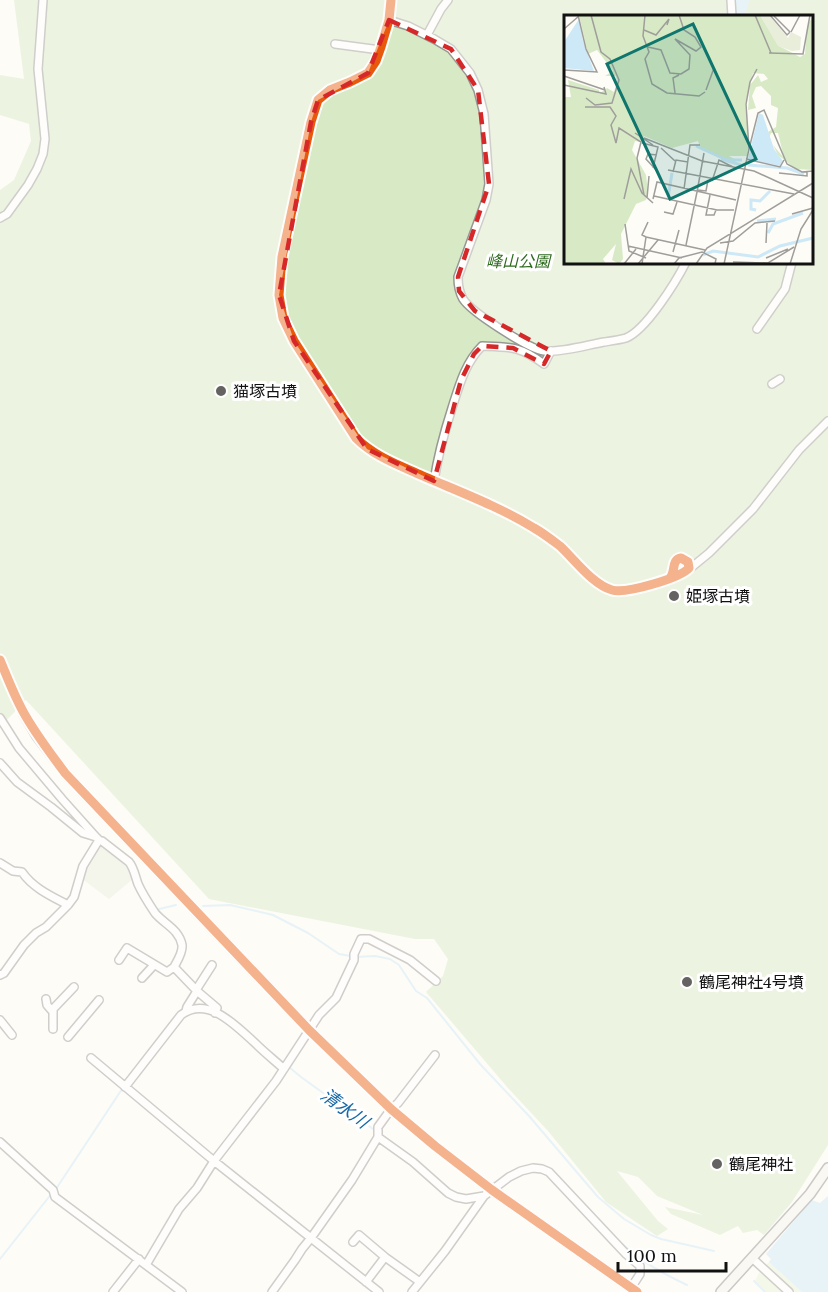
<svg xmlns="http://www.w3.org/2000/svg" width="828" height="1292" font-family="Lora,'Noto Sans JP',serif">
<rect width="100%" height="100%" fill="#fdfcf7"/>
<path fill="#e7f3d7" d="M769 1262 802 1292H766L755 1281 759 1273Z"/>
<path fill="#d8eac5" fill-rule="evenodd" d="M14 0H828V1145L792 1202 764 1235 757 1230 743 1233 738 1226 720 1235 671 1214 665 1207 703 1215 657 1196 638 1177 617 1171 658 1221 668 1229 657 1236 606 1202 548 1131 508 1088 426 992 443 976 448 959 434 939H415L209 899 26 700 0 727V190L14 180 31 141 29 124 0 115V75L24 79ZM566 16H812V262H566Z"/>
<path fill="#e9eedb" d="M102 844 129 865 134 878 109 899 81 878C86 866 92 851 102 844Z"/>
<path fill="#cde8f7" d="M828 1196V1292H802L769 1262 771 1259 766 1254 812 1200 820 1203Z"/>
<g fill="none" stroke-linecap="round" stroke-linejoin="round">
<path stroke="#cde8f7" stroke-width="2" d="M203 906 230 905 273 915 308 933 339 954 356 957 375 956 390 959 399 965 416 991 427 998 480 1064 529 1116 598 1197 624 1219 651 1235 661 1239 714 1251
M155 910 176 905
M220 1012 227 1015 233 1020
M260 1043 301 1077 416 1160
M509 1173C525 1164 541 1160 555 1174
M56 1189 124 1086
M610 1233C635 1257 655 1270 687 1285
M0 1259 52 1193
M754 1281 765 1292"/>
<path stroke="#cde8f7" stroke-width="14" d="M738 16 742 0"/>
<path stroke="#dad9d4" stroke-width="9" stroke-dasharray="9 4.5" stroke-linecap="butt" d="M0 660 11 687 24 714"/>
<defs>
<path id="street" d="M391 0 389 20 381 47 376 61 368 73 350 82 330 90 318 100 311 122 282 257 279 295 283 318 294 341 356 438C375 457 399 465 423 476 460 492 500 507 534 528 543 533 552 540 560 546 574 559 593 585 612 590 626 594 680 578 689 568L688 562 681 558C671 560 676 571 670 578
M731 0 732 16
M389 20 408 26 434 39 451 49 470 73 478 90 484 114 489 184 486 200 458 277C458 285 459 292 463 299 471 312 529 349 544 351 560 353 587 345 604 342 611 341 619 340 626 338 646 330 676 282 686 262
M427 35 441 9 448 0
M335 44 380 50
M0 218 7 214 28 185 37 169 43 154 45 139 38 69 43 0
M757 329 785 289 792 262
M772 384 780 379
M434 481C438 455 444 433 452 408 459 386 465 363 482 346 511 347 520 346 544 364L551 351
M687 571 709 553 753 509 799 450 828 421
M0 718 19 748 62 799 96 837
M0 763 17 782 51 807 83 833 96 837 99 840 83 866 74 897 68 905 46 927 36 933 24 945 4 973 0 975
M99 840 102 841 129 862C134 868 135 876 138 884 142 893 149 904 155 913 164 924 179 929 182 945 183 953 177 961 174 967L197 991 187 1007 186 1011
M0 863 13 871 22 872C33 888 51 896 68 905
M119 960 127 948 167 972 174 967
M142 978 154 965
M196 990 212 965
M197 991 217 1008 215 1013
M46 999 47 1005 53 1012
M0 1020 12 1035
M53 1029V1009L74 987
M68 1037 99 1000
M91 1058 214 1161 379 1292
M125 1087 181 1015C208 995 236 1026 255 1043 264 1052 274 1060 284 1069
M378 1137 413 1162 448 1193 456 1197 466 1199 484 1196
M0 1142 53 1190 55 1197 182 1292
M353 1242 359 1235 385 1257
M752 1258 789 1292
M146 1265 179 1209 197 1188 214 1161 276 1081 319 1015 336 998 354 960V954L361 939H369L410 960 436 981
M366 1282 385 1257 420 1282
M113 1292 139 1259
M272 1292 295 1260 302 1249 311 1238 352 1180 378 1137V1127L391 1109 398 1103 435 1055
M412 1292 445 1251 484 1196 509 1177 521 1171 533 1168 542 1169 549 1172 626 1254 640 1266V1274L631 1288"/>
<path id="secondary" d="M24 714 37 736 65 773 309 1030 391 1109 435 1146 492 1190 637 1292
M721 1292 810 1194 828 1168"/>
</defs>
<use href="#street" stroke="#979795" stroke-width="10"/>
<use href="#secondary" stroke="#8e8d8b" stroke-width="12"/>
<use href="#street" stroke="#fffffe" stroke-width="7"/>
<use href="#secondary" stroke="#f6f4eb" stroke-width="9"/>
<defs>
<path id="cycleway" d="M391 0 389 20 381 47 376 61 368 73 350 82 330 90 318 100 311 122 282 257 279 295 283 318 294 341 356 438C375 457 399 465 423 476 460 492 500 507 534 528 543 533 552 540 560 546 574 559 593 585 612 590 626 594 680 578 689 568L688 562 681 558C671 560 676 571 670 578
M0 660C8 679 15 698 25 715 37 736 51 754 65 773L309 1030 391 1109 435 1146 492 1190 637 1292"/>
</defs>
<use href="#cycleway" stroke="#fff" stroke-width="13"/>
<use href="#cycleway" stroke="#e8590c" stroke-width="9"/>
</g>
<path d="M0 0H828V1292H0ZM389 20 451 49 478 90 489 184 458 277 459 291 475 311 551 351 544 364 513 348 482 346 474 354 461 380 434 481 367 449 294 341 279 295 311 122 318 100 368 73Z" fill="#fdfcf7" fill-opacity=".55" fill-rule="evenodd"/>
<path fill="none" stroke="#d62828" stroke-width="4.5" stroke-dasharray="12 8" stroke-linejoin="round" d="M389 20 451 49 478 90 489 184 458 277 459 291 475 311 551 351 544 364 513 348 482 346 474 354 461 380 434 481 367 449 294 341 279 295 311 122 318 100 368 73Z"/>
<g fill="#646362" stroke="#fff" stroke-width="2">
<circle cx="221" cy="391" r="6"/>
<circle cx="674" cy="596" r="6"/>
<circle cx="687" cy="982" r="6"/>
<circle cx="717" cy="1164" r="6"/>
</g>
<g text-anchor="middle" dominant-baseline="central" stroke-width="6" stroke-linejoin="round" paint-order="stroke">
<g font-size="16" font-style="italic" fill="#2f6b1f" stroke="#fff">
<text x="518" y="261">峰山公園</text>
</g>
<g font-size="16" fill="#111" stroke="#fff" text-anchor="start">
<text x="233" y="391">猫塚古墳</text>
<text x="686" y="596">姫塚古墳</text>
<text x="699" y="982">鶴尾神社4号墳</text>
<text x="729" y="1164">鶴尾神社</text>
</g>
<g font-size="18" font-style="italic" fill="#1768a6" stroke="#fff">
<text transform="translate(345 1108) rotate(36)">清水川</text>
</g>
</g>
<g transform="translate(564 15)">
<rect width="249" height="249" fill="#fdfcf7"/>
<path d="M15 0H196L215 31 236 42 241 39 243 12 249 0V155L232 154 214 140 209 130 220 143 214 118H207L205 123 204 117 212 112 214 93 207 90V81L197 71 192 72 188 81 192 93 184 95 186 70 194 60 197 67 204 64 200 59 189 58 181 89 185 125 183 141H165L172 145H164L136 132 134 126 108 133 80 121 77 127 71 126 68 135 82 160 84 176 82 185 72 189 57 219 59 244 55 249 48 245 52 229 39 244 42 249H0V82H7L4 65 35 75V79L43 73 50 77 53 67 52 61H41L49 56 33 35 24 39Z" fill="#d8eac5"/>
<path d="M196 0H205L224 23 227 17 237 22 236 35 228 36 214 31Z" fill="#e9eedb"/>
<path d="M15 4 19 26 30 56 0 53V27ZM195 98 199 100 210 134 219 146 216 151 184 144Z" fill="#cde8f7"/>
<path fill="none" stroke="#cde8f7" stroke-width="3" d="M132 131 163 145H178M157 144 177 150M184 150 223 153 240 159M104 183 108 158M192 195 187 194V185L196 186 206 176M193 206 212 204M204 218 209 209 239 198M139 240 149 236 194 242 216 231 249 223"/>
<path fill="none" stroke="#9f9e9b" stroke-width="1.5" d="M81 0 79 21 85 37 81 44 88 69 103 78 135 81 141 77M191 0 207 38M206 0 223 20 226 17M210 1 226 17M0 14 15 1M80 15 92 20 105 4 103 10M227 17 236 0M84 32 97 35 106 58 117 59 125 54 126 40 111 24 132 36 137 32 131 22 120 15 115 0M205 38 239 39 246 0M0 55 33 57 22 34 14 0M0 61 41 75M0 70 42 79 40 72M142 75 150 53M111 78 109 63 115 60M22 83 31 90 48 88 55 65 46 44 37 37 27 0M21 92H46L52 101 47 110 52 128 55 113 77 127 73 143 80 180M71 118 89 130M80 123 138 146 190 156 249 183M78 128 94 132 89 153M186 130 194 98 200 95 223 149 238 157 249 156M97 133 111 146M93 140 84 139 82 144 94 157M182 144 216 152 220 145M104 155 230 179M109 157 112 145 124 147M215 158 243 161V157M148 166 155 145 171 153M120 174 126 130H136M134 175 142 176 144 165M133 177 140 138M146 180 142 200H150L152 195M90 181 153 195H170M83 183 85 161M60 184 67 154 78 178 89 188M89 184 93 167 172 185M100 197 109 199 113 187M228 199 249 193M61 209 65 236 82 243M82 222 141 235M156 228 169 226 191 208 211 206M202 228 203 208M122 230 133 177M64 231 118 243M109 237 115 215M202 243 224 234M169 247 204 248 230 232M60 249 72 234M74 249 94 225M78 249 82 222 78 220 84 207M110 249 115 243 138 237 152 244 151 249M132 249 143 233 249 168M160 249 185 134 182 89 186 67 193 54M226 249 237 214 249 195"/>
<path fill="#0f766e" fill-opacity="0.15" stroke="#0f766e" stroke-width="3" d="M129 9 192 144 106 184 43 49Z"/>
<rect width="249" height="249" fill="none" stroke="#111" stroke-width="3"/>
</g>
<path d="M618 1262v9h108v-9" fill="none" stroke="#111111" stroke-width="3"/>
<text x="627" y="1262" font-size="18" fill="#111111" stroke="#ffffff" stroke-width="4.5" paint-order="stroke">100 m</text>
</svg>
